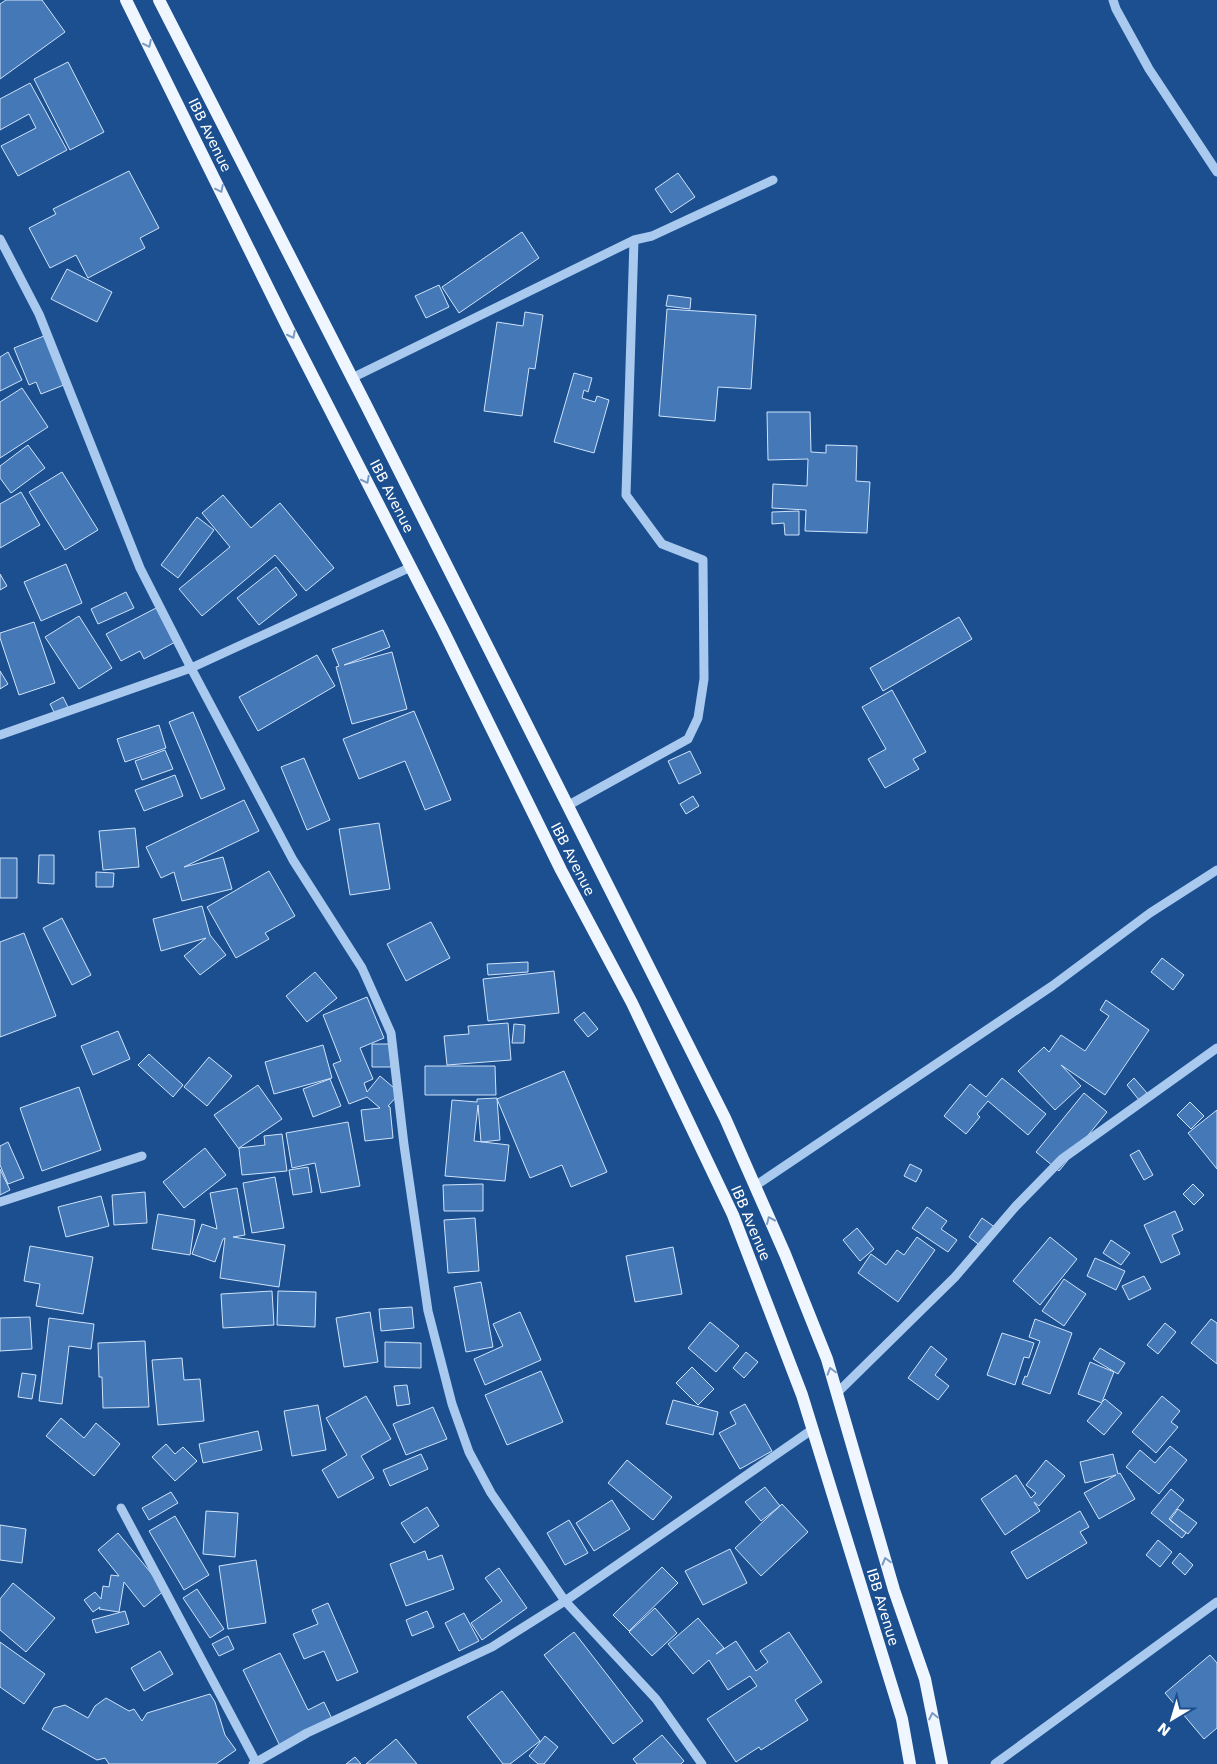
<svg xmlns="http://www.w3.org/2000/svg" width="1217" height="1764" font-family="'DejaVu Sans',sans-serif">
<rect width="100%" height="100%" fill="#1b4f8f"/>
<path fill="#4478b7" stroke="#cfe3fa" d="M6 0H42L65 32 0 79V4Z
M68 62 104 132 70 150 34 79Z
M30 83 67 150 18 176 1 146 36 128 29 114 0 130V99Z
M129 171 159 228 140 238 145 248 88 278 76 255 50 268 29 228 56 214 53 209Z
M678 173 695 197 671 213 655 189Z
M522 232 539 258 459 313 442 287Z
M67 269 112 292 97 322 51 299Z
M439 285 449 307 426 318 415 296Z
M668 295 691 298 690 309 666 306Z
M667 309 756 315 751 389 718 387 715 421 659 416Z
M525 312 543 315 535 369 529 368 522 416 484 411 497 322 523 326Z
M49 334 69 383 41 394 36 382 29 385 14 348Z
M8 352 22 380 0 391V357Z
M574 373 592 378 588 392 584 390 582 398 595 402 597 396 609 400 594 453 554 442Z
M22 388 48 427 0 458V402Z
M767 412H810L811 452 826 453V445L857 446 856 481 870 482 867 533 805 531 806 510 772 508 773 484 807 486 808 459 768 460Z
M28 445 45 468 11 493 0 478V466Z
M62 472 98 530 65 550 29 492Z
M21 492 40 525 0 548V504Z
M223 495 251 528 280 503 334 568 306 591 275 555 202 616 179 589 230 547 202 513Z
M799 511V535H785L784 523 772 524V512Z
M197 517 214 530 178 578 161 565Z
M66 564 82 603 41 621 24 582Z
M276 567 297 595 259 625 237 598Z
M0 574 7 586 0 590Z
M126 592 134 608 98 624 91 609Z
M158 607 177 641 144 659 140 651 121 661 106 634Z
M79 616 112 668 79 689 45 637Z
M959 617 972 639 883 691 870 668Z
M34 622 55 683 19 695 0 638V633Z
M383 630 390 647 344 665 392 652 407 709 352 724 336 667 339 666 332 649Z
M317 655 335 686 258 731 239 697Z
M0 671 8 684 0 689Z
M892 690 926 752 913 759 919 769 885 788 868 759 886 749 862 707Z
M63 697 69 709 56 716 50 704Z
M414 711 451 800 425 810 405 761 359 779 343 739Z
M193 712 225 789 201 799 169 722Z
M159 725 166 748 125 762 117 739Z
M165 750 173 769 142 780 135 761Z
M690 751 701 773 679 784 668 761Z
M304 758 330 820 307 830 281 767Z
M175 775 183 796 144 811 135 790Z
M693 796 699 806 686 814 680 804Z
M244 800 259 831 184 867 223 857 232 889 182 901 174 872 161 878 146 847Z
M379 823 390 889 350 895 339 829Z
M135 828 139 867 103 870 99 831Z
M39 855H54V884L38 883Z
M0 858H17V898H0Z
M269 871 295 916 265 933 269 939 236 958 207 907Z
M96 872 114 873 113 887H96Z
M202 906 210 935 226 955 200 975 184 956 206 938 161 951 153 919Z
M62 918 91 975 72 985 43 928Z
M431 922 450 958 406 981 387 944Z
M24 933 56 1016 0 1037V942Z
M1162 958 1184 975 1173 990 1151 972Z
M528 962V972L488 975 487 964Z
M554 971 559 1013 488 1021 483 979Z
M315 972 337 998 307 1022 286 996Z
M367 997 384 1038 360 1048 373 1079 364 1083 367 1092 380 1076 400 1093 388 1106 390 1107 393 1138 365 1141 361 1110 380 1108 367 1097 349 1104 333 1064 341 1061 323 1015Z
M1106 1000 1149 1030 1105 1095 1061 1065 1081 1086 1055 1110 1018 1071 1044 1047 1049 1052 1061 1035 1085 1051 1109 1016 1100 1010Z
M584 1012 598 1029 588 1037 574 1020Z
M508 1023 511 1060 447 1065 444 1036 469 1034 468 1026Z
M514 1024 525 1025 524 1043H512Z
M118 1031 130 1059 93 1075 81 1046Z
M372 1044H391V1067H372Z
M323 1045 332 1078 274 1094 265 1062Z
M149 1054 183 1085 173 1097 138 1065Z
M209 1057 232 1076 207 1106 184 1087Z
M425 1066H495L496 1095H425Z
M564 1071 607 1172 571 1187 562 1165 530 1178 497 1099Z
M1002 1078 1046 1114 1028 1135 988 1101 977 1114 980 1117 966 1134 944 1116 970 1084 986 1097Z
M1134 1078 1147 1093 1139 1100 1127 1085Z
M330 1079 341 1106 313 1117 303 1089Z
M258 1085 282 1119 239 1148 265 1145 264 1136 282 1134 287 1171 242 1175 239 1149 214 1115Z
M79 1087 101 1150 42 1171 20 1108Z
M1084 1093 1107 1112 1059 1171 1036 1152Z
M497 1098 500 1140 481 1142 478 1105 474 1141 509 1145 505 1181 445 1176 452 1100 477 1102V1099Z
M1190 1102 1204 1116 1191 1129 1177 1115Z
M1217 1110V1169L1188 1133Z
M348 1122 360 1186 321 1193 315 1163 292 1168 286 1133Z
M8 1142 24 1178 8 1184 0 1165V1146Z
M205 1148 226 1175 184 1208 163 1182Z
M1139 1150 1153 1175 1144 1180 1130 1155Z
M910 1164 922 1170 916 1182 904 1176Z
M308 1167 312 1192 293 1195 289 1170Z
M0 1169 10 1190 0 1195Z
M275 1177 284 1228 252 1233 243 1183Z
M483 1184V1211H444L443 1185Z
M1193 1184 1204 1195 1194 1205 1183 1194Z
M237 1188 245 1235 233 1237 285 1245 279 1287 220 1278 225 1238 223 1239 215 1262 192 1254 202 1224 217 1229 210 1193Z
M145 1192 147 1223 114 1225 112 1195Z
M101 1196 109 1226 66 1237 58 1207Z
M927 1207 947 1221 941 1229 957 1240 948 1252 912 1228Z
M1175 1211 1183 1230 1172 1235 1180 1254 1161 1263 1144 1225Z
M158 1214 195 1220 190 1255 152 1249Z
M475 1218 479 1271 448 1273 444 1220Z
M982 1218 996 1228 982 1247 969 1237Z
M857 1228 874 1249 860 1261 843 1240Z
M917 1237 935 1250 898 1302 858 1273 871 1254 886 1265 897 1250 904 1255Z
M1050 1237 1077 1259 1040 1305 1013 1281Z
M1111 1240 1130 1253 1121 1265 1103 1253Z
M30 1246 93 1257 83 1314 36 1306 40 1284 24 1281Z
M673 1247 682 1294 635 1302 626 1256Z
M1095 1258 1125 1271 1116 1290 1087 1276Z
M1144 1276 1151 1289 1129 1300 1122 1286Z
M1064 1279 1086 1294 1064 1326 1042 1311Z
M481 1282 493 1347 466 1352 454 1287Z
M272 1291 274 1325 223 1328 221 1294Z
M278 1291 316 1292 315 1327 277 1325Z
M412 1307 414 1328 381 1331 379 1309Z
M370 1312 378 1362 344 1367 336 1318Z
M520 1312 541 1360 485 1385 474 1359 503 1346 493 1324Z
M30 1317 32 1349 0 1351V1318Z
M49 1318 94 1324 91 1349 69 1346 62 1404 39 1401Z
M1035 1319 1072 1333 1050 1394 1022 1384 1025 1376 1027 1377 1040 1341 1029 1337Z
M1211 1319 1217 1323V1364L1191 1343Z
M710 1322 739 1346 716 1372 688 1348Z
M1165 1323 1176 1332 1158 1354 1147 1345Z
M1002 1333 1034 1343 1029 1358 1024 1357 1015 1385 987 1375Z
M145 1341 149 1407 103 1408 102 1377H99L98 1343Z
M385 1342 421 1343V1368L385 1367Z
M931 1346 947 1359 935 1375 949 1386 938 1400 908 1378Z
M1100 1348 1125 1363 1118 1374 1093 1359Z
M746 1352 758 1362 744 1378 733 1368Z
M182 1358 184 1380 200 1379 204 1421 158 1425 152 1360Z
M1090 1362 1114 1372 1102 1402 1105 1399 1122 1413 1104 1435 1087 1421 1102 1403 1078 1394Z
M692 1367 714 1389 698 1405 676 1383Z
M541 1371 563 1422 507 1445 485 1395Z
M22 1373 36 1375 32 1399 18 1397Z
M407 1385 410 1404 397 1406 394 1386Z
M366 1396 391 1439 361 1456 374 1478 338 1498 322 1470 347 1455 326 1418Z
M1162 1396 1180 1411 1171 1422 1178 1427 1156 1453 1132 1432Z
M673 1400 718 1412 713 1435 666 1424Z
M745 1404 772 1451 740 1469 719 1433 736 1424 730 1412Z
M318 1405 326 1450 292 1456 284 1411Z
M433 1407 447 1439 406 1455 393 1424Z
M61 1418 84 1438 96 1423 120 1444 94 1476 46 1436Z
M258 1431 262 1450 203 1463 199 1444Z
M166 1444 175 1454 183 1447 197 1461 175 1481 152 1457Z
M1170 1446 1187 1460 1159 1494 1126 1467 1140 1450 1155 1463Z
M421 1454 428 1469 390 1486 383 1470Z
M1113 1454 1118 1474 1120 1473 1135 1499 1099 1519 1084 1493 1116 1475 1085 1483 1080 1462Z
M627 1460 672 1497 653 1520 608 1483Z
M1046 1460 1065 1476 1039 1506 1034 1502 1040 1511 1005 1535 981 1499 1016 1475 1031 1498 1036 1493 1026 1485Z
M765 1487 780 1506 761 1521 745 1502Z
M1171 1489 1184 1500 1169 1519 1186 1533 1182 1538 1151 1513Z
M171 1492 178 1503 149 1520 142 1508Z
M612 1500 630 1529 594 1551 576 1523Z
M782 1504 808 1532 761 1576 735 1548Z
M427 1507 439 1526 414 1543 401 1523Z
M1178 1509 1197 1523 1188 1534 1170 1520Z
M206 1511 238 1513 235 1557 203 1554Z
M1080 1511 1089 1527 1080 1532 1087 1543 1027 1579 1011 1552Z
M175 1516 209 1575 184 1590 149 1531Z
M569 1520 588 1553 565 1565 547 1533Z
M0 1525 26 1529 22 1563 0 1560Z
M118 1533 165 1590 144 1607 124 1582 119 1612 99 1609 100 1607 93 1612 84 1600 95 1592 101 1599 103 1586 109 1587 111 1575 119 1576 98 1550Z
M1158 1540 1172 1552 1160 1567 1146 1555Z
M730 1549 747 1583 703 1605 685 1571Z
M425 1551 428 1560 442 1555 454 1589 406 1606 390 1564Z
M1180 1553 1193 1565 1185 1575 1172 1563Z
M256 1560 266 1623 228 1629 219 1566Z
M662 1567 678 1583 629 1631 613 1615Z
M499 1568 527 1608 482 1640 471 1623 502 1601 485 1578Z
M13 1583 55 1618 26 1652 0 1630V1599Z
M197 1589 224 1629 210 1638 183 1598Z
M328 1603 358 1672 337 1681 324 1651 304 1659 293 1634 318 1624 312 1610Z
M655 1608 677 1633 652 1656 629 1632Z
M125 1611 129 1624 96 1633 92 1620Z
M427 1611 434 1627 412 1636 406 1620Z
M464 1613 479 1641 459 1651 445 1623Z
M698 1618 724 1648 716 1654 736 1641 756 1671 768 1662 760 1651 789 1632 822 1682 795 1700 808 1720 761 1750 759 1747 736 1762 707 1719 757 1686 750 1676 728 1690 709 1660 693 1674 668 1644Z
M574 1632 643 1721 613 1744 544 1655Z
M228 1636 234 1649 219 1656 212 1644Z
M0 1642 45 1674 24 1704 0 1687Z
M160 1651 173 1674 144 1691 131 1668Z
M280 1653 308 1710 324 1702 333 1721 280 1746 243 1670Z
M1210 1655 1217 1663V1728L1204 1739 1165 1693Z
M502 1691 540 1741 510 1764H503L467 1717Z
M210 1694 215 1702 225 1735 236 1750 216 1764H109L105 1758 97 1760 42 1729 54 1708 65 1705 88 1718 95 1706 106 1698 129 1711 134 1709 142 1721 147 1713Z
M662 1735 684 1761 681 1764H637L633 1759Z
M545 1736 558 1747 544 1764H538L529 1756Z
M396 1739 417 1764H366Z
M355 1757 361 1764H346Z"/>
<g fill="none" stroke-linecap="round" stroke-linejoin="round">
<path stroke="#a9c9ee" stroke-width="9" d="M1113 0 1116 9 1149 69 1217 172
M0 239 39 314 140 568 191 668 293 860 362 968 391 1033 404 1145 428 1311 452 1404 469 1452 491 1493 565 1601 656 1699 702 1764
M352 378 634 240 652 236 773 180
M0 735 191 668 411 567
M567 806 688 739 698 718 704 679 703 560 662 544 626 495 634 240
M755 1186 1052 986 1150 913 1217 870
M0 1202 142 1156
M837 1393 955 1277 1016 1206 1062 1159 1217 1048
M121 1508 256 1762
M253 1764 307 1733 492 1647 565 1601 813 1429
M995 1764 1217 1602"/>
<path stroke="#f0f6ff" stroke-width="12" d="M126 0 289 330 443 630 561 870 632 1003 733 1215 802 1395 902 1719 910 1764
M159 0 366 405 725 1118 785 1254 827 1359 894 1590 925 1679 942 1764"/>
</g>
<defs><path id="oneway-chevron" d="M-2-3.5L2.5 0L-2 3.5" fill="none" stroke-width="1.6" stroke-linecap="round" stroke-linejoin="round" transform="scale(1.25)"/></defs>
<g stroke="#7b9ac1">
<use href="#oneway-chevron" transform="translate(148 44) rotate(64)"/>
<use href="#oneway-chevron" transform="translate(220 189) rotate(64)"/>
<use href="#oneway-chevron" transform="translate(292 335) rotate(63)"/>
<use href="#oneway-chevron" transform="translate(366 480) rotate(63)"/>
<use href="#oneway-chevron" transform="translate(770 1220) rotate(-114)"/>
<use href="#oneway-chevron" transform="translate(831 1371) rotate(-106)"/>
<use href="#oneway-chevron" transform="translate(886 1561) rotate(-106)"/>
<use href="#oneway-chevron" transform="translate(933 1716) rotate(-102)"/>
</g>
<g text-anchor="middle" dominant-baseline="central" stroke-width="4" stroke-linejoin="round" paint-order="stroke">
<g font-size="14" fill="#fff" stroke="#1b4f8f">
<text transform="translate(210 135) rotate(64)">IBB Avenue</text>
<text transform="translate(392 496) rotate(63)">IBB Avenue</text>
<text transform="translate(573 859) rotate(63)">IBB Avenue</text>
<text transform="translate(751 1223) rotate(67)">IBB Avenue</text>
<text transform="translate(883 1607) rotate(73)">IBB Avenue</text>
</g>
</g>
<g transform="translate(1172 1719) rotate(218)" stroke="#1b4f8f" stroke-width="4" paint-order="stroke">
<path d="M0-4L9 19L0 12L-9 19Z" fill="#ffffff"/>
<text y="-8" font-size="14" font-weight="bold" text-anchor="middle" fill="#ffffff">N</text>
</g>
</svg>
